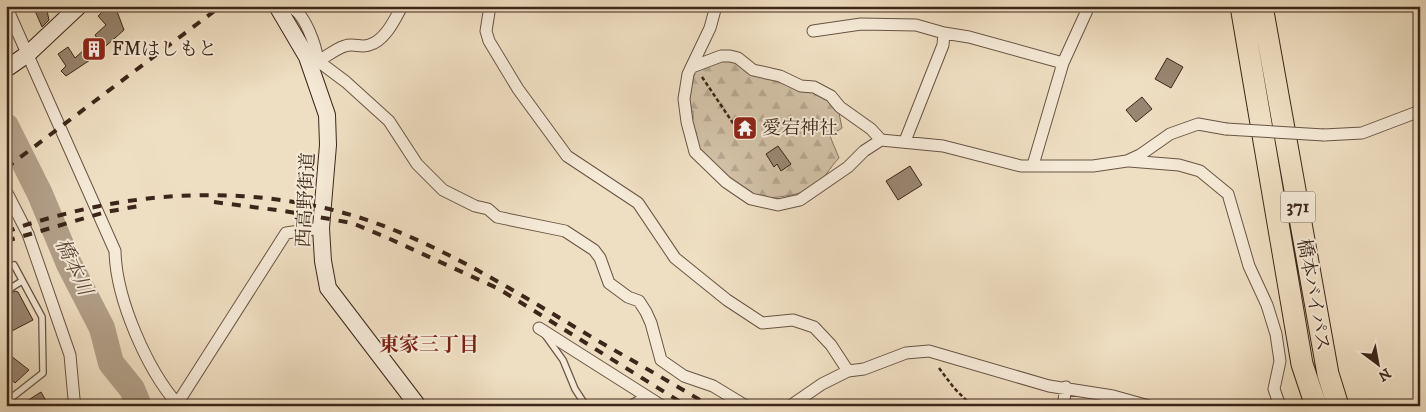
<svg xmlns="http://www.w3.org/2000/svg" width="1426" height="412" font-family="'IM FELL DW Pica','Noto Serif JP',serif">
<defs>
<pattern id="forest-firs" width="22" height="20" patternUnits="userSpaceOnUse" patternTransform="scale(1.25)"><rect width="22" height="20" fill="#d1c0a5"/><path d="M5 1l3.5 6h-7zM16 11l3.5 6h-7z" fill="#b4a58d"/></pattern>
</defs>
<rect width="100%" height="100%" fill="#efdfc2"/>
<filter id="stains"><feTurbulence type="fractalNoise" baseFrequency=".004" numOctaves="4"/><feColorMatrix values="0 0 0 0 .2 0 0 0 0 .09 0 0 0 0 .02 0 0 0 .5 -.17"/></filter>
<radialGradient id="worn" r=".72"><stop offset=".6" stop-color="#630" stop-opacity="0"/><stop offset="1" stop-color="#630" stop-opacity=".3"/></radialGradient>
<path fill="url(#forest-firs)" stroke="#86735f" d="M721 58 812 87 838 108 842 128 830 136 839 158C829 168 825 179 814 187 803 195 767 200 754 197 740 194 705 163 698 151 693 144 692 133 690 125L693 119V111L687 110 689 74Z"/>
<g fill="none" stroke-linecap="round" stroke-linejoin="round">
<path stroke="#b2a089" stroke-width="26" d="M6 126 40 194 69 264 102 328 111 363 132 389 139 406"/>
</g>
<path fill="#998671" stroke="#3c2619" d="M33 6H46L49 20 42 27Z
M109 6H115L124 30 90 60 66 76 61 71 66 66 58 54 68 47 75 58 97 38 95 35 106 25 98 16Z
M1167 58 1183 67 1171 88 1155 79Z
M1142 97 1152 109 1136 122 1126 110Z
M778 146 791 164 781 171 777 164 774 167 766 154Z
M910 166 922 185 898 200 886 181Z
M15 291 18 292 33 320 6 334V296Z
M6 352 29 370 15 383 6 375Z
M41 392 49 406H19Z"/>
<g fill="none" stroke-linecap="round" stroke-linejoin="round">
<defs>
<path id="lane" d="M6 291 22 281
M545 335 563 360 575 389 586 406
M6 402 43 373 42 317 14 265
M626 406 644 396"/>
<path id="street" d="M6 6 115 251C116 299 147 370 179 406
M278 6C281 7 286 6 289 7 305 11 316 47 318 61L346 82 389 121 417 164 443 190 475 206 488 209 497 217 565 231 594 250 600 258 609 283 628 297 639 301 646 312 651 323 661 360 684 376 713 386 746 406
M490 6 486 31 489 41 518 89 567 156 638 203 675 258 727 300 762 323 793 320 814 327 831 345 848 371
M716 6 710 28 688 74 684 99 687 122 695 152 726 182 751 199 778 205 800 200 848 167 864 151 881 140 943 146 1021 166H1093L1127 161 1140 155 1170 134 1198 124 1226 129
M813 31 861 24 916 25 944 33 943 45 905 141
M944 33 969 37 1063 63 1089 6
M313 61H318C328 56 335 49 345 46 353 43 362 48 369 45 385 41 395 19 402 6
M692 67 721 56H730L738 58 753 70 780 76 801 86 814 87 831 96 840 107 871 129 881 140
M1324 135 1362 133 1420 111
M1129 161 1179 165 1200 171 1228 194 1249 266 1267 305 1276 334 1280 361 1274 389 1280 406
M1033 165 1063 63
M6 191 28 234 70 355 74 399 76 406
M539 328 662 406
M177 404 286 233 321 228
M6 405 7 406
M790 406 822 384 848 371 864 369 906 353 929 351 1049 386 1113 396 1149 406
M1063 406 1066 387"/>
<path id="secondary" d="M277 6 307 57 327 115 328 145 321 228 323 261 328 288 418 406
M6 69 29 53 79 6"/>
<path id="highway" d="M1241 6 1302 364 1316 406
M1262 6 1328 374 1338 406"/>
</defs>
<use href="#lane" stroke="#695443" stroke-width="8"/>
<use href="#street" stroke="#695443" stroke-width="13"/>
<use href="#secondary" stroke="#3c2619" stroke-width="18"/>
<use href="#highway" stroke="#3c2619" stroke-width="23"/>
<path stroke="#3c2619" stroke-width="2.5" stroke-dasharray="4 2.5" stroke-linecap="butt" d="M702 77 741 135
M939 368 954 388 969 403 965 406"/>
<use href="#lane" stroke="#f5ead7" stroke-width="5.5"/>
<use href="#street" stroke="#f5ead7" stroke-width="11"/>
<use href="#secondary" stroke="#f5ead7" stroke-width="16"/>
<use href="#highway" stroke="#efdfc2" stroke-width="21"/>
<path stroke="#3c2619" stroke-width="4" stroke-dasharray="9 9" stroke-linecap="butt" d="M6 168 221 6
M214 202 284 211 352 223 390 239 499 289 687 406
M6 232C24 225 42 220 61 215 168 186 289 187 394 230 465 259 529 300 595 339 633 361 672 383 710 406
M6 241 106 212 139 206"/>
<defs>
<path id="street-bridge" d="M1226 129 1324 135"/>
</defs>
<use href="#street-bridge" stroke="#695443" stroke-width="13" stroke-linecap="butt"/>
<use href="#street-bridge" stroke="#f5ead7" stroke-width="11"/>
</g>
<defs>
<symbol id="building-square" viewBox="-11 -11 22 22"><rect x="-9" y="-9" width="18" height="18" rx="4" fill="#8f2418" stroke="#f5ead7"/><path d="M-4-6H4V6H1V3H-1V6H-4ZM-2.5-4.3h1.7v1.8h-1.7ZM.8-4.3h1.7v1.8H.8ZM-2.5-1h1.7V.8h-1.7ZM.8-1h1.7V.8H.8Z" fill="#fff"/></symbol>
<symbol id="temple-square" viewBox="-11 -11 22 22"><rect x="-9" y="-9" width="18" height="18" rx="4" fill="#8f2418" stroke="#f5ead7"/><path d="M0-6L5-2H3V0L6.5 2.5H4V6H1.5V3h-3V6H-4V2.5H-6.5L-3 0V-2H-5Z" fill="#fff"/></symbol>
</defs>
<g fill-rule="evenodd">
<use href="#building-square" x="80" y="35" width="28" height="28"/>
<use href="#temple-square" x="731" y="114" width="28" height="28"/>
</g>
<g text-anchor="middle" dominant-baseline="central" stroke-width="4" stroke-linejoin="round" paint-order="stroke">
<rect fill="#f5ead7" stroke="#746152" stroke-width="1" x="1280.5" y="191.5" width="35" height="31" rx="4"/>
<g font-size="18" font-weight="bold" fill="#3c2619">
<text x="1298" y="207">371</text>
</g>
<g font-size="19" fill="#3c2619" stroke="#f5ead7" text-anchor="start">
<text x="112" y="49">FMはしもと</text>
<text x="762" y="128">愛宕神社</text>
</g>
<g font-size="19" fill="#3c2619" stroke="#f5ead7">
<text transform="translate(306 200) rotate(-87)">西高野街道</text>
<text transform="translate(1313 295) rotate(80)">橋本バイパス</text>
</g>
<g font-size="20" font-style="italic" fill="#5f4b3b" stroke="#f5ead7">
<text transform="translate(73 267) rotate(65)">橋本川</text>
</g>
<g font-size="20" font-weight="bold" fill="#7a1f14" stroke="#f5ead7">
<text x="429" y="345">東家三丁目</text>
</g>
</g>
<rect width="1426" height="412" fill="none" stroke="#efdfc2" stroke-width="25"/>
<rect x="8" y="8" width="1411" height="397" fill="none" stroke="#3c2619" stroke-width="2.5"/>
<rect x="12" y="12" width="1401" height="387" fill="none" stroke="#3c2619"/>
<g transform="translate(1378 364) rotate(148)" stroke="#f5ead7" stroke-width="4" paint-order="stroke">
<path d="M0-4L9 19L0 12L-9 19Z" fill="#3c2619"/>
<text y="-8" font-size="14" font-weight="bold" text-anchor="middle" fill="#3c2619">N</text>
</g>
<rect width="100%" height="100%" filter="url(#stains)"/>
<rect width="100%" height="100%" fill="url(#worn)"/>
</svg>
